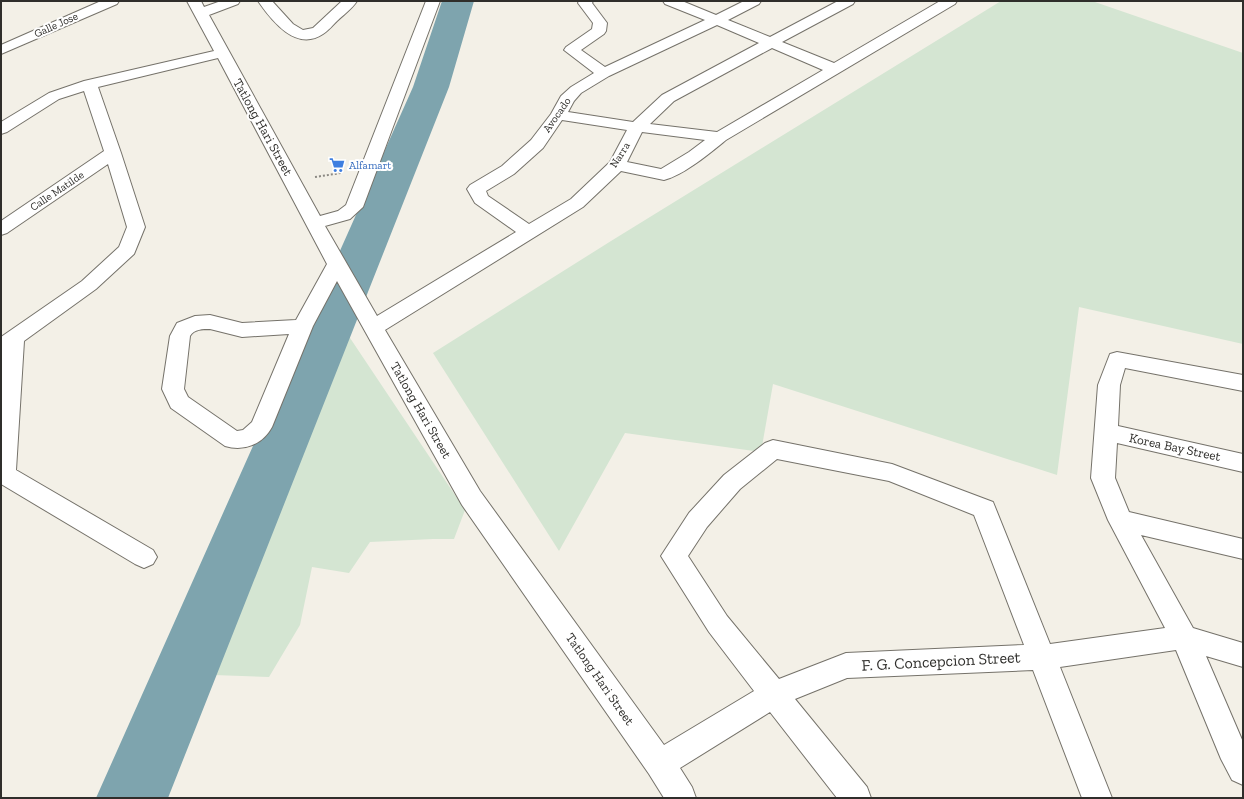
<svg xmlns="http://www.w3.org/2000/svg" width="1244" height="799" font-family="'Zilla Slab',serif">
<rect width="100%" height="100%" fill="#f3f0e7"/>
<path fill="#d4e5d2" d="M1001 1H1092L1243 53V344L1079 307 1057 475 773 384 761 452 625 433 559 551 433 353 611 241Z
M334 314 465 510 454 539H433L370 542 349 573 312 567 300 625 269 677 185 674Z"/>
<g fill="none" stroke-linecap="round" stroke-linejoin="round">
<path fill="#7ea4ae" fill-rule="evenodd" d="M442 1H474L449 87 168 798H96L413 87Z"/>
<defs>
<path id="minor" d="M101 1H119L117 4 1 54V45Z
M187 1H201L204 7 221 1H240L238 4 209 15 320 216 338 211 346 205 426 1H440L363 207 350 219 325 226 377 316 516 232 475 203 467 189 470 185 502 166 531 140 551 114 561 96 571 87 594 73 564 50 566 47 592 29 593 23 578 3 579 1H593L592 3 607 23 606 31 604 34 581 50 605 67 705 20 665 4 663 1H682L716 15 744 1H761L759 4 728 20 770 37 838 1H855L853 4 782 42 834 63 940 1H957L955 4 726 140C710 153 684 175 664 180L621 171 583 207 385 330 480 491 664 745 754 691 709 632 661 556 689 513 724 475 765 443 773 440 892 464 993 502 1050 644 1165 628 1108 520 1091 478 1098 385 1110 354 1117 352 1243 375V391L1125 368 1120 385 1118 426 1243 454V472L1117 443 1115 478 1129 512 1243 539V559L1141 535 1193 628 1243 643V667L1206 656 1243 742V785L1232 780 1221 759 1176 650 1060 667 1112 798H1082L1033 670 847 678 795 699 867 787 871 798H837L770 712 680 768 692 787 696 798H664L649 774 462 505 337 281 313 326 272 427C263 444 244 452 225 446L171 408 162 389 170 336 177 323 195 316 210 315 242 323 296 320 327 264 218 58 98 87 121 153 145 227 134 254 96 289 24 341 16 470 153 550 157 557 153 564 144 568 135 564 1 484 2 354H1V337L82 281 119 247 127 227 108 164 7 233 1 235V221L104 151 84 91 59 99 7 132 1 134V122L49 93 84 81 214 51ZM717 25 759 43 662 95 633 122 568 112 574 101 581 93 609 76ZM772 48 823 70 717 132 650 124 674 101ZM562 120 627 130 610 162 571 199 529 224 488 196 486 191 514 174 543 148ZM642 132 705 140 689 152 661 169 627 162ZM210 329 242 337 289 334 252 422 243 430 237 431 188 397 184 389 190 336C194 329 203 329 210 329ZM777 459 889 481 974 515 1024 645 846 653 779 679 727 616 688 556 707 527 740 489Z
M258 1H272L293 24 303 30 313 28 342 1H357C352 9 343 15 337 21 333 25 328 31 323 34 296 52 272 21 258 1Z"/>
</defs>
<use href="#minor" stroke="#75726a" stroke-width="2"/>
<path stroke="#8b8983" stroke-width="2" stroke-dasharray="2 2" stroke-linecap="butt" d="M315 177 341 173"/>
<use href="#minor" fill="#fff" fill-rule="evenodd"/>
</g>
<defs>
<symbol id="supermarket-bare" viewBox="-9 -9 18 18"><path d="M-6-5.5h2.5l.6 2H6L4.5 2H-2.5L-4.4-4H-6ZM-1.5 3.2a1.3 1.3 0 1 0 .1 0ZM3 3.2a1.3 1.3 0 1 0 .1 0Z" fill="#3f7fe0" stroke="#fff" stroke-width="2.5" paint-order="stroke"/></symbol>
</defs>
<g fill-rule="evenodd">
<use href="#supermarket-bare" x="326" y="154" width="22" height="22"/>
</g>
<g text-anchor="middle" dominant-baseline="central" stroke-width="4" stroke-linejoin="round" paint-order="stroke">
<g font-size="11" fill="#2f2e2b" stroke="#fff">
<text transform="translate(56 25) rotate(-24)">Galle Jose</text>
<text transform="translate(557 115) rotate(-55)">Avocado</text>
<text transform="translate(620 155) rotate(-58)">Narra</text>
<text transform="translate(57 191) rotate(-34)">Calle Matilde</text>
</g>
<g font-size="11" fill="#366cbe" stroke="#fff" text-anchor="start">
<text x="349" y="165">Alfamart</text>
</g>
<g font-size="13" fill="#2f2e2b" stroke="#fff">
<text transform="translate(263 127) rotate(61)">Tatlong Hari Street</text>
<text transform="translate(421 410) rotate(60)">Tatlong Hari Street</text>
<text transform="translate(1175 447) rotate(12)">Korea Bay Street</text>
<text transform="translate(600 679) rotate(55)">Tatlong Hari Street</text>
</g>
<g font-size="16" fill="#2f2e2b" stroke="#fff">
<text transform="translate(941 661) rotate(-3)">F. G. Concepcion Street</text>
</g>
</g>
<rect width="1244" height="799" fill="none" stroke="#2f2e2b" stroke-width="4"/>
</svg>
